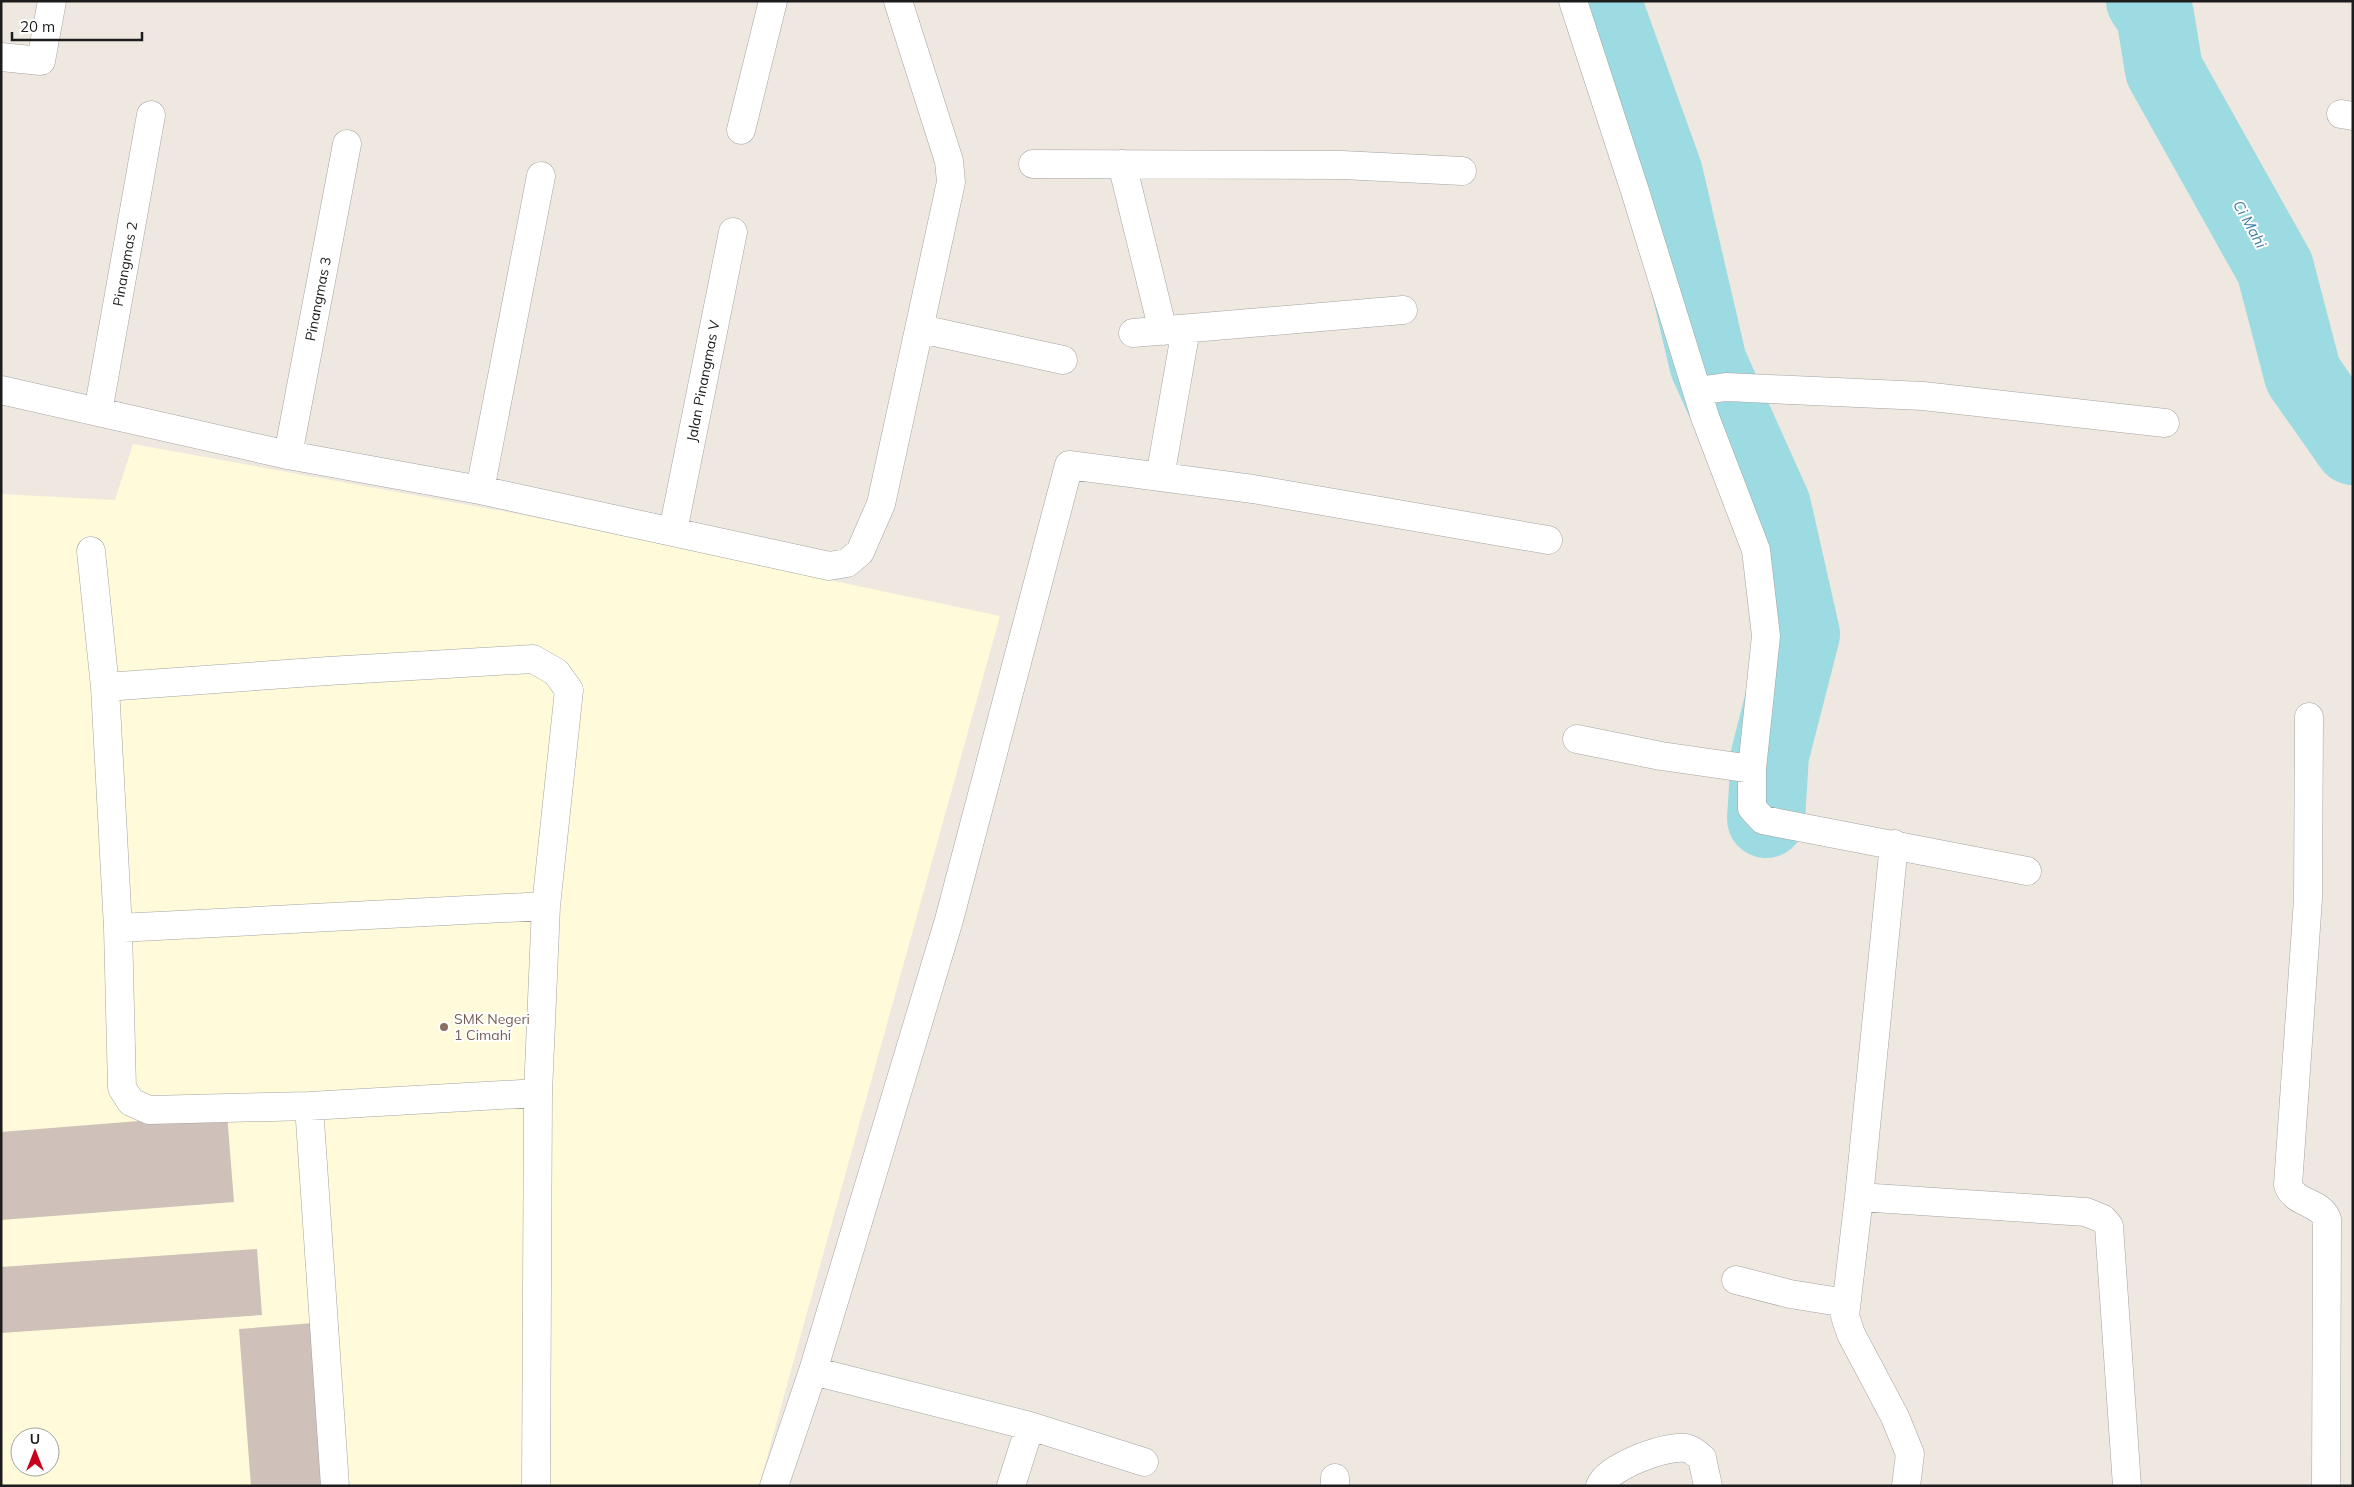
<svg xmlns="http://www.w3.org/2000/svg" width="2354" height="1487" font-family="Mulish,sans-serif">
<rect width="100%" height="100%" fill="#efe8e0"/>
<path fill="#fffad9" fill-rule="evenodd" d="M133 444 518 514 1000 616 759 1486H1V494L115 500ZM20 1437H50V1467H20Z"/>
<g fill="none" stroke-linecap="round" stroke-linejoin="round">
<path stroke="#9cdbe1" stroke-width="78" d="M1602 1 1664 174 1708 363 1772 506 1801 634 1770 755 1766 819
M2145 1 2155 15 2164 70 2275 268 2303 375 2353 446"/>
</g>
<path fill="#cfc0b9" d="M227 1114 234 1202 1 1220V1132Z
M257 1249 262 1315 1 1333V1267Z
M314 1323 327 1486H251L239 1329Z"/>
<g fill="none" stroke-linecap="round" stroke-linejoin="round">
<defs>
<path id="minor" d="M1573 1 1635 191 1705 417 1756 550 1766 636 1752 769V808L1763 820 1778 823 2027 871
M1 57 41 61 52 1
M2341 114 2353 116
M741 130 773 1
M1033 164 1342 165 1462 171
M1122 164 1163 331
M921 329 1063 360
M1133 333 1403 310
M1 390 288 455 480 490 829 566 847 563 860 552 881 504 951 182 949 161 898 1
M1698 391 1726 387 1923 396 2165 423
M98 412 151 115
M288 455 347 144
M1160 477 1186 329
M480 490 541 176
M673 531 733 232
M91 551 105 687 328 671 533 659 556 672 569 690 546 906 538 1093 536 1486
M105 687 118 928 546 906
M2309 717 2308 899 2288 1185C2294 1204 2320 1201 2327 1219L2326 1486
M1577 739 1661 756 1752 769
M1894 844 1859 1197 1845 1316 1851 1334 1895 1417 1910 1454 1906 1486
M118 928 122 1088 131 1102 149 1110 309 1106 538 1093
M309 1106 335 1486
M1859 1197 2086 1212 2103 1219 2109 1226 2127 1486
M1736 1280 1790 1294 1846 1303
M813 1371 1030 1426 1144 1462
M774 1486 813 1371 949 920 1069 465 1253 489 1548 540
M1011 1486 1030 1426
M1335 1486V1478
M1600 1486C1607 1467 1671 1442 1689 1449 1694 1451 1698 1455 1702 1458L1708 1486"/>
</defs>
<use href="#minor" stroke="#a3a3a3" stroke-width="29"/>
<use href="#minor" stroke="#fff" stroke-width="28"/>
</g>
<circle fill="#8d6e63" stroke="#fff" stroke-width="2" cx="444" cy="1027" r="5"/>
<g text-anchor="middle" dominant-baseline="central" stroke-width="4" stroke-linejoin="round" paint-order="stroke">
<g font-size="14" fill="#1c1c1c" stroke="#fff">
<text transform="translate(125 264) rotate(-80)">Pinangmas 2</text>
<text transform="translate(318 299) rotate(-79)">Pinangmas 3</text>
<text transform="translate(703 381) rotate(-79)">Jalan Pinangmas V</text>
</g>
<g font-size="14" fill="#785e54" stroke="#fff" text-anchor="start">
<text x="454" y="1019">SMK Negeri<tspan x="454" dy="16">1 Cimahi</tspan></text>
</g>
<g font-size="15" font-style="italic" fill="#3b7da4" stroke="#fff">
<text transform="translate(2250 224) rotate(61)">Ci Mahi</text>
</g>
</g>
<rect width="2354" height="1487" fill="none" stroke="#1c1c1c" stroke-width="5"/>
<g transform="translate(35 1452)"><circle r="24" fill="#ffffff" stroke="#a4a4a4"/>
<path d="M0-4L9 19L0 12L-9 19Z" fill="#c8001b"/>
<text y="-8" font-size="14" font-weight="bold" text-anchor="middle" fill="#1c1c1c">U</text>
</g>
<path d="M12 32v8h130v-8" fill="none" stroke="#1c1c1c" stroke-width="2.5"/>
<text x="20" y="32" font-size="15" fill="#1c1c1c" stroke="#ffffff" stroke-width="4" paint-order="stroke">20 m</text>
</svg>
